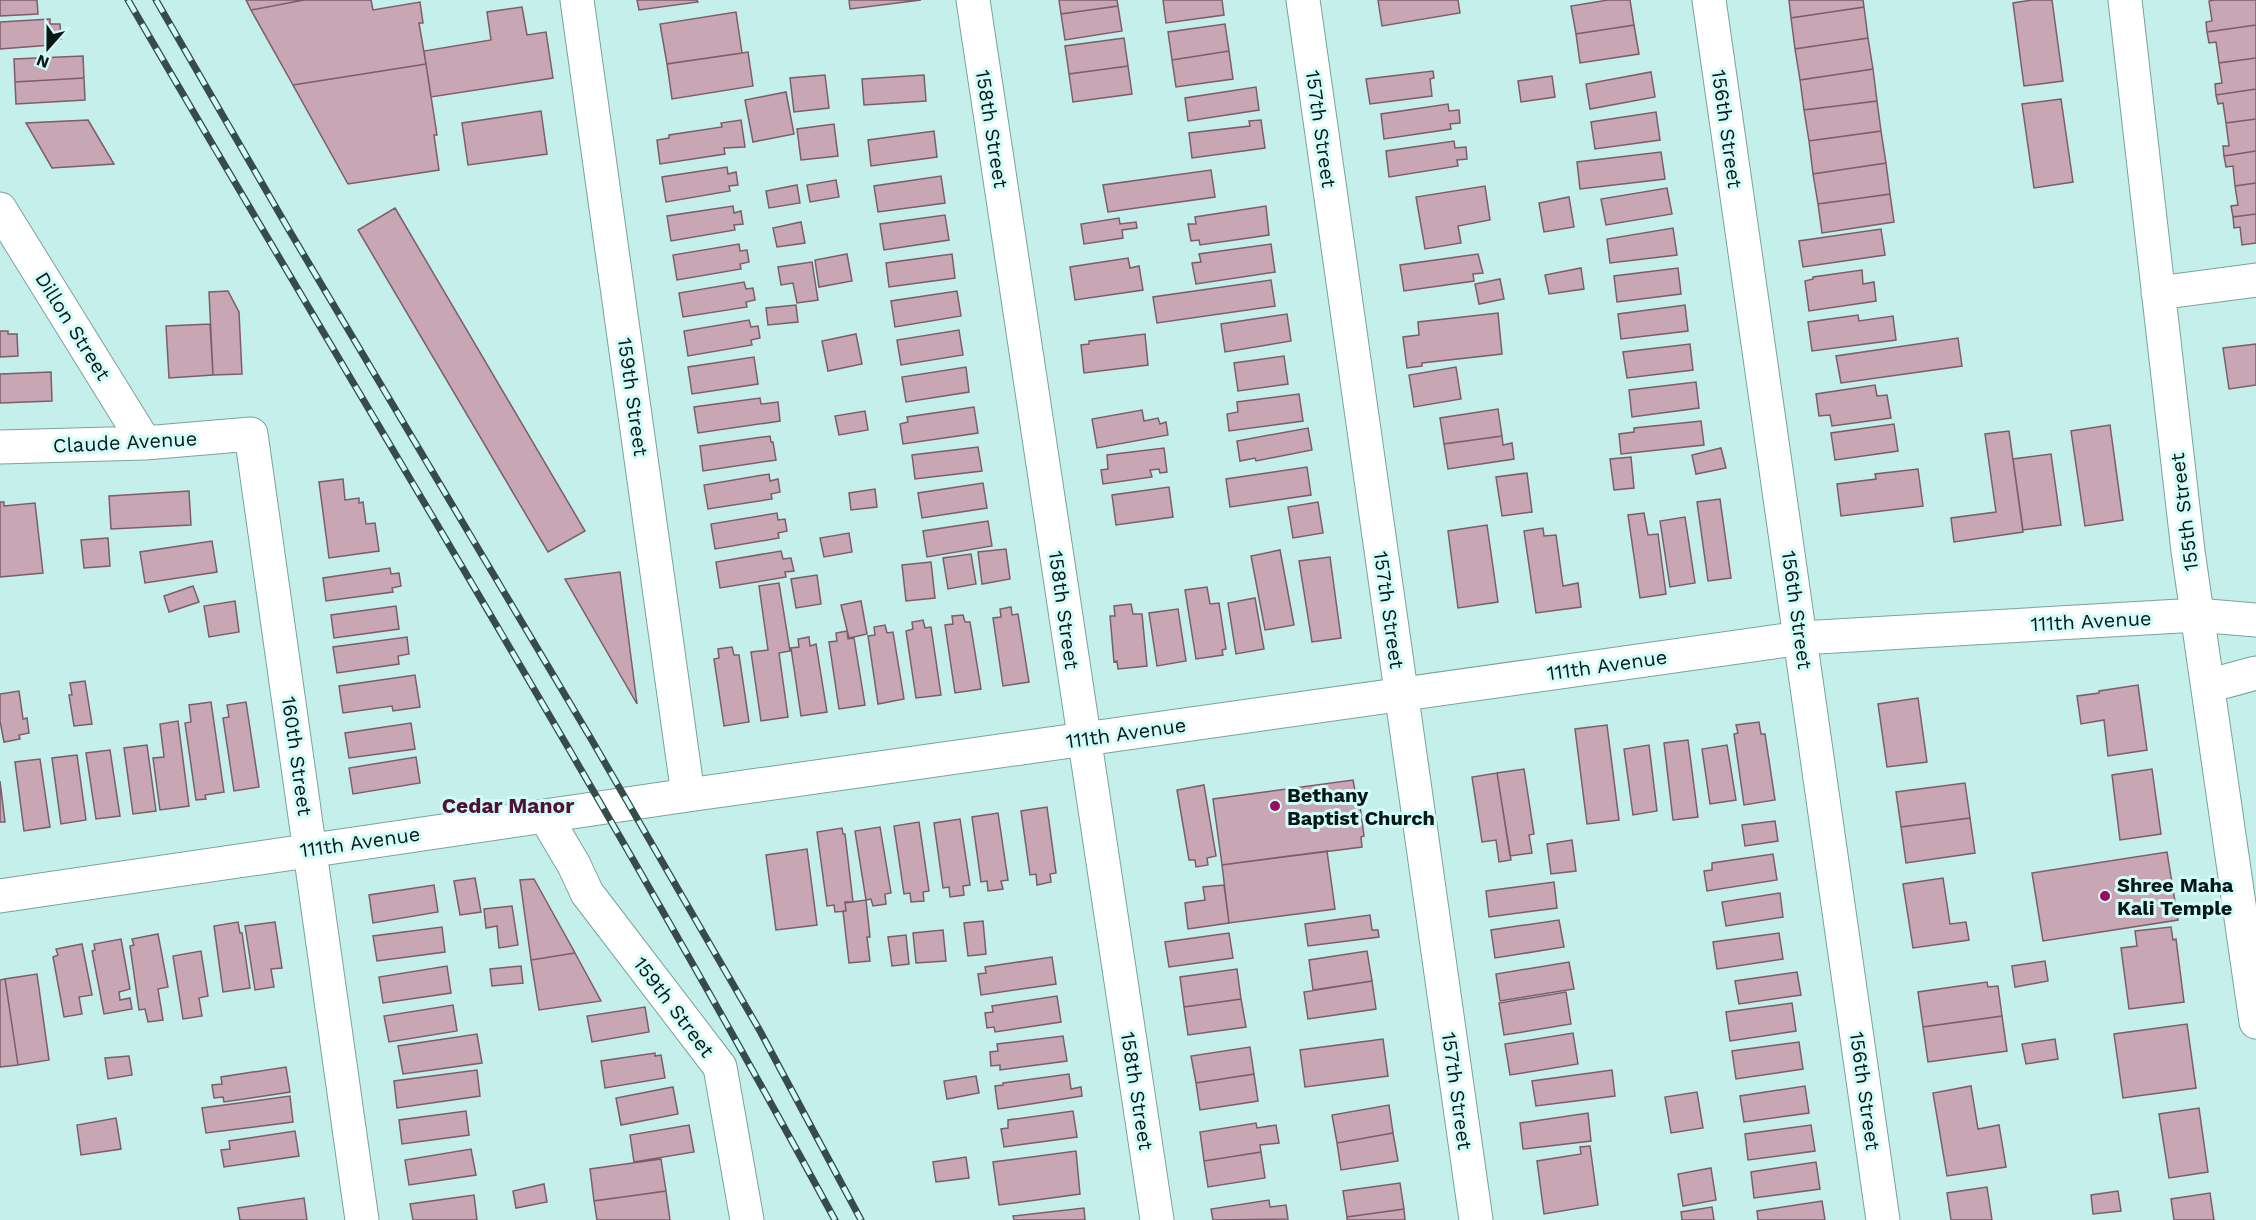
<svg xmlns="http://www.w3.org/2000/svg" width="2256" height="1220" font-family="'Work Sans',sans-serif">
<rect width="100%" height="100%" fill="#c5efeb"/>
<path fill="#c8a6b3" stroke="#7c5d6a" stroke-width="1.5" d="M0 0H37L38 14 0 16Z
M246 0H304L251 10Z
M304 0H371L373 10 420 2 423 23H419L426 64 293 85 251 10Z
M637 0H697L698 2 639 10Z
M849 0H921L850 9Z
M1059 0H1117L1118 6 1061 14Z
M1163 0H1222L1224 15 1166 23Z
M1378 0H1458L1460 13 1382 26Z
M1608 0H1630L1634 25 1576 34 1571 6Z
M1789 0H1863L1864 7 1791 18Z
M2032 0H2052L2063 81 2024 86 2013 3Z
M2215 0H2256V25L2207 32 2206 22 2212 21 2209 1Z
M1118 6 1122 31 1065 40 1061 14Z
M522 7 527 35 546 32 553 78 431 97 424 51 491 40 487 12Z
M1864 7 1868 38 1795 49 1791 18Z
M736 12 742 53 667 64 660 24Z
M50 19V24H60L61 39 51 40V45L0 49V22Z
M1225 24 1229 51 1172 60 1168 32Z
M1634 25 1639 54 1580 63 1576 34Z
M2256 25V58L2219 63 2216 42 2209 43 2207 32Z
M1124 38 1128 66 1069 74 1065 46Z
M1868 38 1873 69 1800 80 1795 49Z
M1229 51 1233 79 1176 87 1172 60Z
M748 52 753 86 672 99 667 64Z
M83 56 84 78 15 82 14 59Z
M2256 58V89L2216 95 2215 84 2222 83 2219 63Z
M426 64 437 135H434L439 170 348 184 293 85Z
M1128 66 1132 94 1073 102 1069 74Z
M1873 69 1877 101 1804 110 1800 80Z
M1433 71 1434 78 1430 79 1432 96 1370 104 1366 79Z
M1651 72 1655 97 1590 109 1586 84Z
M825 75 829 108 794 112 790 78Z
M924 75 926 101 864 105 862 79Z
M1552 76 1555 97 1521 102 1518 81Z
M84 78 85 100 16 104 15 82Z
M1256 87 1259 110 1188 121 1185 98Z
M2256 89V119L2226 123 2223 103 2218 104 2216 95Z
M786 92 794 134 753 142 745 100Z
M2061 99 2073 182 2034 188 2022 104Z
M1877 101 1881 131 1809 141 1804 110Z
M1448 104 1449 111 1459 110 1460 123 1450 124 1451 129 1384 139 1381 114Z
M541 111 547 154 468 165 462 123Z
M1656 112 1660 140 1595 149 1591 122Z
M2256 119V151L2224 156 2223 146H2229L2226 123Z
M88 120 114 164 52 168 26 123Z
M741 120 745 147 724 148 725 154 660 164 657 140 669 138V135L722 127 721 123Z
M1261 120 1265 148 1192 158 1189 133 1250 126 1249 121Z
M834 124 838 156 801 160 797 129Z
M934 131 937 157 871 166 868 140Z
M1881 131 1886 163 1813 174 1809 141Z
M1454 141 1455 148 1466 147 1467 159 1457 160 1458 166 1389 177 1386 151Z
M2256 151V183L2235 186 2233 166 2226 167 2224 156Z
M1661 152 1665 179 1580 189 1577 162Z
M1886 163 1890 194 1818 204 1813 174Z
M727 167 728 174 736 172 738 185 729 186 730 191 666 202 662 177Z
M1211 170 1215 197 1108 212 1103 185Z
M941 176 945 203 878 212 874 186Z
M836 180 839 197 810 202 807 185Z
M2256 183V214L2233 217 2231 206 2238 205 2235 186Z
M797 185 800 203 769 208 766 191Z
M1485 186 1490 220 1458 226 1461 243 1425 249 1416 197Z
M1667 188 1672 214 1606 225 1601 199Z
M1890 194 1894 222 1822 233 1818 204Z
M1569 197 1574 227 1544 232 1539 203Z
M733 206 734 213 741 211 743 224 734 225 735 230 671 241 667 216Z
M1266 206 1269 235 1200 245 1199 240 1191 241 1188 224H1196L1195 217Z
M395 208 585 531 548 552 358 230Z
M2256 214V243L2242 245 2240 227 2234 228 2233 217Z
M945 215 949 240 884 250 880 224Z
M1119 218 1120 224 1136 222 1137 228 1122 230 1123 238 1084 244 1081 224Z
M801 222 805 243 777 247 773 228Z
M1673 228 1677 255 1610 263 1607 239Z
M1881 229 1885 255 1803 267 1799 241Z
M739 244 740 251 747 250 749 262 740 264 741 269 677 280 673 255Z
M1271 244 1275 272 1196 284 1192 263 1201 262 1199 254Z
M847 254 852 281 819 287 815 260Z
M952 254 955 278 889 287 886 263Z
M1478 254 1483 273 1473 274 1474 281 1404 291 1400 265Z
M1128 258 1130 268 1139 266 1143 290 1075 300 1070 267Z
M812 262 818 300 797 303 793 283 781 285 778 267Z
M1581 268 1584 289 1549 294 1545 275Z
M1678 268 1681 294 1617 302 1614 276Z
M1862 270 1863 284 1874 282 1876 301 1809 311 1805 281 1813 279V277Z
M1500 279 1504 299 1479 304 1475 284Z
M1271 280 1275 306 1157 323 1153 297Z
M744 282 746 289 753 288 755 300 746 302 747 307 683 317 679 293Z
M228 291 239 312 242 374 213 375 209 292Z
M957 291 961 316 895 327 891 301Z
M796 305 798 322 768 325 766 308Z
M1685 305 1688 331 1621 339 1618 314Z
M1498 313 1502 354 1422 363V366L1407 368 1403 337 1419 335 1418 322Z
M1287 314 1291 341 1225 352 1221 324Z
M1858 315 1859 321 1893 316 1896 340 1812 351 1808 322Z
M749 320 751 327 758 326 760 338 751 340 752 345 688 356 684 331Z
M210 324 213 375 169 378 166 326Z
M959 330 963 355 901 365 897 340Z
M0 331H8V334H17L18 356 0 357Z
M856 334 862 364 828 371 822 341Z
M1145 334 1148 365 1084 373 1081 345 1089 344V341Z
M1958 338 1962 366 1841 383 1836 356Z
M1690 344 1693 370 1627 378 1623 352Z
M2256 344V385L2229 389 2223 348Z
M1284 356 1288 384 1238 391 1234 363Z
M754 357 758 384 692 394 688 367Z
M966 367 969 392 906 402 902 377Z
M1456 367 1461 399 1414 407 1409 375Z
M51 372 52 401 0 403V374Z
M1696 382 1699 408 1632 417 1629 390Z
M1875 385 1877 396 1887 395 1891 418 1832 426 1830 415 1819 416 1816 394Z
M1299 394 1303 421 1229 431 1227 414 1238 412 1237 402Z
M760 398 761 404 778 402 780 421 698 433 694 407Z
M974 407 978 433 903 444 900 424 908 422 907 417Z
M1498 409 1502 436 1444 444 1440 418Z
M1142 410 1144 421 1158 418 1160 424 1166 422 1168 435 1097 448 1092 419Z
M865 411 868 430 839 435 835 416Z
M1701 421 1704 445 1621 454 1619 434 1634 432V428Z
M1894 424 1898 451 1835 460 1831 433Z
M2110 425 2123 520 2085 526 2071 431Z
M1308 428 1312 450 1256 461 1255 458 1240 461 1237 441Z
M2009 431 2023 532 1954 542 1951 518 1996 512 1985 434Z
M770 436 771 442H773L776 460 703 471 700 446Z
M1502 436 1503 445 1512 443 1514 459 1448 469 1444 444Z
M978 447 982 471 915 479 912 455Z
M1164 448 1167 472 1160 473 1159 469 1150 470 1152 477 1103 484 1101 470 1108 469 1107 455Z
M1721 448 1726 468 1696 474 1692 455Z
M2051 454 2061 525 2023 530 2013 459Z
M1631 457 1634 488 1614 490 1610 459Z
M1307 467 1311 495 1230 507 1226 479Z
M1918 469 1923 506 1841 516 1837 484 1876 479 1875 474Z
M1527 473 1532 512 1502 516 1496 477Z
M769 474 770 481 778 479 780 492 771 494 772 499 708 509 704 485Z
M343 479 345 500 359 498V503L363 502 366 524 375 523 379 551 329 558 319 482Z
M983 483 987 508 922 518 918 493Z
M1169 487 1173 517 1116 525 1112 495Z
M875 489 877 507 851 510 849 493Z
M189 491 191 525 111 529 109 496Z
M1720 499 1731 578 1708 581 1697 502Z
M0 502H4V506L35 503 43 573 0 577Z
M1318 502 1323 533 1293 538 1288 507Z
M777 513 778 520 785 519 787 531 778 533 779 538 715 549 711 524Z
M1644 513 1648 535 1658 534 1666 594 1640 598 1628 515Z
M1685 517 1695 583 1670 587 1660 521Z
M988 521 992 546 927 557 923 531Z
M1487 525 1498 602 1458 608 1448 531Z
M1543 528 1544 536 1556 535 1563 586 1578 583 1581 607 1536 613 1524 531Z
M849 533 852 552 824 557 820 538Z
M108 538 110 566 84 568 81 540Z
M212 541 217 572 145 583 140 552Z
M1006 549 1010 579 982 584 978 552Z
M1280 550 1294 625 1265 630 1251 556Z
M781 551 783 559 791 558 794 571 785 572 786 577 720 588 716 562Z
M971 554 976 584 948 589 943 558Z
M1330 557 1341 638 1312 642 1299 561Z
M931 562 935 598 906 601 902 565Z
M390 568 391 574 399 573 401 586 392 588 393 592 326 601 323 578Z
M620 572 637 704 565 579Z
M817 575 821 604 796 608 791 579Z
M779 583 790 651 779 653 788 717 761 721 751 652 768 650 759 586Z
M193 586 199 602 169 612 164 596Z
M1207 587 1210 604 1219 603 1226 649 1222 650 1223 655 1196 659 1185 590Z
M1255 598 1264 649 1236 654 1228 603Z
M235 601 239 632 209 637 204 606Z
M861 601 867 634 849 638 841 605Z
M1131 604 1133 614H1142L1147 666 1118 669 1117 661 1114 662 1110 616H1115L1114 606Z
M396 606 399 629 334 638 331 615Z
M1011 607 1012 615 1018 614 1029 682 1003 686 993 618 1001 617 1000 609Z
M1178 609 1186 661 1157 666 1149 613Z
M963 615 965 622H970L981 689 955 693 945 625 953 624 952 616Z
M923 620 925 628 931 627 941 695 916 698 906 631 913 629 912 622Z
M885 625 887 633 893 632 904 699 878 704 868 636 875 635 874 627Z
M847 631 848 639 854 638 865 705 839 709 829 642 837 641 836 633Z
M407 637 409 654 398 656 399 664 337 673 333 647Z
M809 637 810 646 816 644 827 712 801 716 791 648 799 647 798 639Z
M732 647 734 655H739L749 722 724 726 714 659 719 658 718 649Z
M415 675 420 707 393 711 392 706 343 713 339 686Z
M85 681 92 724 74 726 69 695H72L70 683Z
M2138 685 2147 750 2108 756 2104 720 2081 724 2077 696 2099 693V691Z
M19 691 23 719 27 718 29 733 19 735 20 739 4 742 0 721V694Z
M1918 698 1927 762 1887 767 1878 704Z
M211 702 224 792 205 795 206 799 196 800 185 723 191 722 189 705Z
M246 702 259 787 234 791 223 718 229 717 227 705Z
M178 721 189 806 160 810 153 758 164 757 160 724Z
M1759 722 1761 734H1765L1775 800 1744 805 1734 734 1738 733 1736 725Z
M411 723 415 749 349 758 345 733Z
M1607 725 1619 820 1587 824 1575 729Z
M1688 740 1698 817 1673 820 1664 743Z
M147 745 156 811 133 814 124 748Z
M1649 745 1657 811 1633 815 1624 749Z
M1727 745 1736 800 1710 804 1702 749Z
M110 750 120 816 96 819 86 753Z
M77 755 86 820 61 824 52 758Z
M416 757 420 783 353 794 349 768Z
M40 759 50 827 24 831 15 762Z
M1524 769 1534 834 1529 835 1532 853 1510 856 1497 773Z
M2152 769 2161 834 2120 840 2112 775Z
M1497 773 1511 860 1499 862 1496 840 1482 842 1472 777Z
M1353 780 1355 791 1358 790 1364 836 1361 837 1362 847 1222 865 1213 799Z
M0 781 5 822H0Z
M1965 783 1970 818 1901 827 1896 792Z
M1204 785 1216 856 1207 858 1208 865 1196 867 1195 860H1189L1177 790Z
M1047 807 1056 873 1050 874 1051 882 1037 885 1036 874 1030 875 1021 811Z
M998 813 1008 880 1001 881 1003 889 988 891 987 881 981 882 972 817Z
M1970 818 1975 853 1906 863 1901 827Z
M960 819 970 885 963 886 964 895 950 897 949 887 943 888 934 823Z
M1775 821 1778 841 1745 846 1742 825Z
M919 822 929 891 923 892 924 901 911 902 910 893 904 894 894 826Z
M880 827 891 893 885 894 886 904 873 906 871 899 866 900 855 831Z
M842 828 843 834H845L853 902H845L846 911 835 912 834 905 827 906 817 832Z
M1572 840 1576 871 1551 874 1547 844Z
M807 849 817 925 776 930 766 855Z
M1327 851 1335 909 1229 923 1222 865Z
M2167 852 2178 920 2043 941 2032 873Z
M1773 854 1777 880 1707 891 1704 871 1712 870V863Z
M475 878 481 912 460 915 454 881Z
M1943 878 1950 924 1966 922 1969 940 1913 948 1903 884Z
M534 879 575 953 531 960 520 880Z
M1554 882 1557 908 1489 917 1486 891Z
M434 885 438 912 373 923 369 895Z
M1224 885 1229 923 1188 929 1185 903 1205 900 1203 887Z
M1780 893 1783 917 1726 926 1722 902Z
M866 900 870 937H867L870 961 849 963 843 911H846L845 903Z
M512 906 518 945 499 948 497 926 486 928 484 909Z
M1370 915 1372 930H1378L1379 937 1308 946 1305 924Z
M1559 920 1564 947 1495 958 1491 930Z
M983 921 986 954 968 956 964 923Z
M238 922 240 933H242L250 988 223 992 214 926Z
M275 922 282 968 271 969 274 987 255 990 245 926Z
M442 927 445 952 377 961 373 936Z
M2171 927 2173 940 2176 939 2184 1002 2129 1009 2121 948 2137 946 2135 931Z
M943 930 946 961 916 963 913 933Z
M1229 933 1233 958 1169 967 1165 942Z
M1779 933 1783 959 1717 969 1713 942Z
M158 934 168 987 158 989 163 1020 148 1022 145 1009 139 1010 130 946 134 945 132 939Z
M906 935 909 964 892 966 888 937Z
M121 939 130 989 119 992 120 1000 130 998 132 1009 104 1014 92 951 95 950 94 944Z
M82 944 92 995 79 997 82 1014 64 1017 53 957 58 955 56 949Z
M201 951 208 996 199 998 202 1016 183 1019 173 956Z
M1367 951 1372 981 1313 990 1309 960Z
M575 953 601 1001 539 1010 531 960Z
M1052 957 1056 984 981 995 978 974 986 973 985 967Z
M2045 961 2048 981 2015 987 2012 966Z
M1569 962 1574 989 1500 1001 1496 974Z
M447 966 451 993 383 1003 379 977Z
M521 966 523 983 492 986 490 969Z
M1237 969 1241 999 1184 1007 1180 977Z
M1797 972 1801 995 1739 1004 1735 981Z
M37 974 49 1060 18 1065 5 979Z
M5 979 18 1065 0 1067V980Z
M1372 981 1376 1009 1308 1019 1304 992Z
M1987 982 1988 987 1998 986 2002 1016 1923 1027 1918 992Z
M1566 992 1571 1024 1504 1035 1499 1003Z
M1057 996 1061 1022 995 1032 994 1027 987 1028 985 1013 993 1012 992 1006Z
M1241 999 1246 1027 1188 1035 1184 1007Z
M1792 1003 1796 1031 1730 1041 1726 1012Z
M453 1005 457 1031 389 1042 384 1016Z
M645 1007 649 1032 592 1042 587 1016Z
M2002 1016 2007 1051 1928 1062 1923 1027Z
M2187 1024 2196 1088 2123 1098 2114 1034Z
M1573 1033 1578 1064 1510 1075 1505 1044Z
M477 1034 482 1063 403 1074 398 1046Z
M1063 1036 1067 1061 1000 1070V1065L991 1066 990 1052 998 1051 997 1044Z
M1383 1039 1388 1076 1305 1087 1300 1050Z
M2055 1039 2058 1059 2026 1064 2022 1044Z
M1799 1042 1803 1069 1736 1079 1732 1051Z
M1250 1047 1254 1074 1196 1083 1191 1056Z
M655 1053V1056L661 1055 665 1078 605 1088 601 1061Z
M129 1056 132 1075 108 1079 105 1058Z
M286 1067 290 1092 224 1102 223 1097 214 1098 212 1085 222 1084 221 1077Z
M477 1070 480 1096 397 1108 394 1081Z
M1612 1070 1615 1096 1536 1106 1532 1081Z
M1069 1074 1071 1089 1081 1087 1082 1096 998 1109 995 1086 1003 1085V1083Z
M1254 1074 1258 1101 1200 1110 1196 1083Z
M976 1076 979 1093 947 1099 944 1081Z
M1805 1086 1809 1113 1744 1122 1740 1096Z
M1971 1086 1978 1129 1999 1125 2006 1167 1947 1176 1933 1093Z
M673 1087 678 1114 621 1125 616 1098Z
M1697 1092 1703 1128 1671 1133 1665 1097Z
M290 1096 293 1122 206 1133 202 1108Z
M1389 1105 1393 1133 1337 1143 1332 1115Z
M2199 1108 2208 1172 2169 1178 2159 1114Z
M466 1111 469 1135 402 1144 399 1120Z
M1073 1111 1077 1137 1004 1147 1001 1129 1008 1128V1120Z
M1588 1113 1591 1141 1523 1149 1520 1123Z
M116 1118 121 1149 81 1155 77 1125Z
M1256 1123 1257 1128 1276 1125 1279 1143 1260 1145 1261 1152 1204 1161 1200 1132Z
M689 1125 694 1152 634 1162 630 1135Z
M1811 1125 1815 1151 1748 1160 1745 1134Z
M295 1131 299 1156 224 1167 221 1150 230 1149 229 1141Z
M1393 1133 1398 1161 1341 1170 1337 1143Z
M1590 1146 1598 1205 1544 1214 1537 1161 1581 1154 1580 1147Z
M471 1149 476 1175 409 1185 405 1160Z
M1076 1151 1080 1194 999 1205 993 1162Z
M1261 1152 1265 1178 1208 1187 1204 1161Z
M966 1157 969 1178 936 1182 933 1162Z
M661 1159 666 1191 594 1201 590 1169Z
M1816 1162 1820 1189 1754 1198 1751 1172Z
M1711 1168 1716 1200 1683 1206 1678 1174Z
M1400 1183 1404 1209 1347 1217 1343 1191Z
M544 1184 547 1202 516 1208 513 1191Z
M1987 1187 1992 1220H1951L1947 1193Z
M666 1191 670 1220H597L594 1201Z
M2118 1191 2121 1211 2093 1214 2091 1195Z
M2210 1193 2214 1220H2174L2171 1199Z
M474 1195 477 1220H413L410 1204Z
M304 1198 307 1220H240L238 1208Z
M1269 1200 1270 1207 1286 1205 1288 1219 1213 1220 1211 1209Z
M1822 1201 1825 1220H1758L1757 1211Z
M1712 1207 1714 1220H1682L1681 1212Z
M1084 1208 1085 1220H1014L1013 1216Z
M1404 1209 1405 1220H1347V1217Z"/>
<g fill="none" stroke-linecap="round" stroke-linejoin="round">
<defs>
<path id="minor" d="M577 0 688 795
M973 0 1157 1220
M1303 0 1476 1220
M1709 0 1883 1220
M2125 0 2188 551 2256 1022
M0 209 145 443
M2158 293 2256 280
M0 447 145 443 251 434 362 1220
M2208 686 2256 673
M545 816 574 865 587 893 720 1067 747 1220
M0 896 688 795 1801 638 2197 615 2256 620"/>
</defs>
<use href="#minor" stroke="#7aa29f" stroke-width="35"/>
<use href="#minor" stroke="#fff" stroke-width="33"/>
<defs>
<path id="rail" d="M128 0C364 406 611 807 835 1220
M156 0 289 230 590 737 760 1031 861 1220"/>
</defs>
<use href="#rail" stroke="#364c4b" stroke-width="7"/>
<use href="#rail" stroke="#d2fcf9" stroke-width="4.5" stroke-dasharray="14" stroke-linecap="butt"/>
</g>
<g fill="#980b5f" stroke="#d2fcf9" stroke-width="2">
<circle cx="1275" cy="806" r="6"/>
<circle cx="2105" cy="896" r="6"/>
</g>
<g text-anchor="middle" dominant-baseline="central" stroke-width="6" stroke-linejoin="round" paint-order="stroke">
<g font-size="20" fill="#081817" stroke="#d2fcf9">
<text transform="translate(992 129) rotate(81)">158th Street</text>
<text transform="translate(1321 129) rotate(82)">157th Street</text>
<text transform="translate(1727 129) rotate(82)">156th Street</text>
<text transform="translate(73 326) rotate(58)">Dillon Street</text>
<text transform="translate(633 397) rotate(82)">159th Street</text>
<text transform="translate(125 442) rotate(-3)">Claude Avenue</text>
<text transform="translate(2184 512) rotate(-97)">155th Street</text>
<text transform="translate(1064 610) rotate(82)">158th Street</text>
<text transform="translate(1389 610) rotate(82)">157th Street</text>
<text transform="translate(1797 610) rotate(82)">156th Street</text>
<text transform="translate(2091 621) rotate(-3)">111th Avenue</text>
<text transform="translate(1607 665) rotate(-8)">111th Avenue</text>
<text transform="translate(1126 733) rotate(-8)">111th Avenue</text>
<text transform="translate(297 756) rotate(82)">160th Street</text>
<text transform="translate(360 842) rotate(-8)">111th Avenue</text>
<text transform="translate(674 1007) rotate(53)">159th Street</text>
<text transform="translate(1137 1091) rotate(81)">158th Street</text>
<text transform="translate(1457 1091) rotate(82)">157th Street</text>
<text transform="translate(1865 1091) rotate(82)">156th Street</text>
</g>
<g font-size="20" font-weight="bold" fill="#081817" stroke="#d2fcf9" text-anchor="start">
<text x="1287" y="795">Bethany<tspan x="1287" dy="23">Baptist Church</tspan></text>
<text x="2117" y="885">Shree Maha<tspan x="2117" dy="23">Kali Temple</tspan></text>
</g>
<g font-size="21" font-weight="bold" fill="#511132" stroke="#d2fcf9">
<text x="508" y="805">Cedar Manor</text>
</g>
</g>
<g transform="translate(48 48) rotate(201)" stroke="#d2fcf9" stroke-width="4.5" paint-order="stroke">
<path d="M0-4.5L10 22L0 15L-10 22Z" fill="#081817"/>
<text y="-9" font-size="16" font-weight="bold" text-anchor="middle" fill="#081817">N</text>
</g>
</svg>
